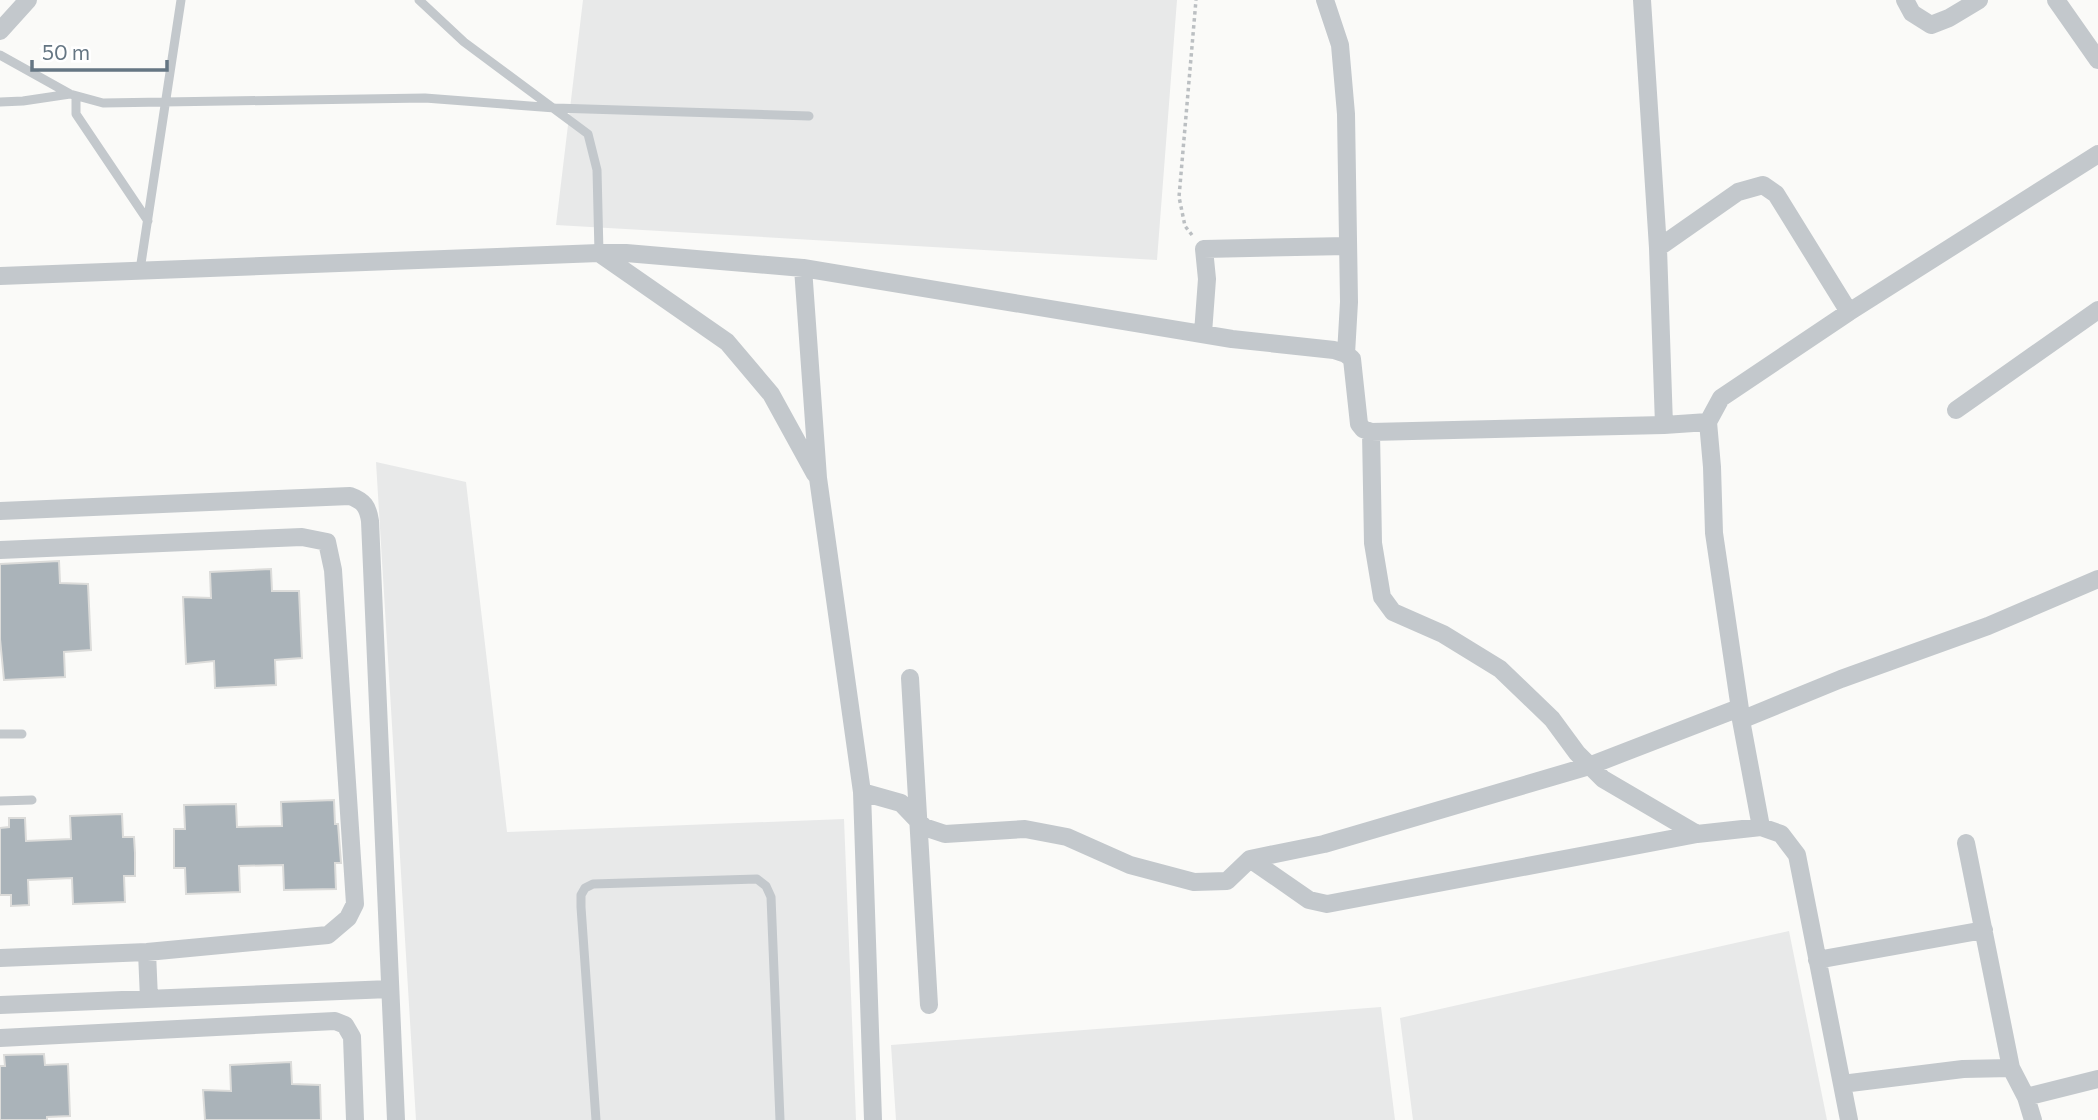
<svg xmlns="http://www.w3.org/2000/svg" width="2098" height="1120" font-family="Commissioner,sans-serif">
<rect width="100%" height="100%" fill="#fafaf8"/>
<path fill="#e8e9e9" d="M583 0H1177L1157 260 556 225Z
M376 462 466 482 507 832 844 819 856 1120H416Z
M1789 931 1827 1120H1413L1400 1018Z
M1381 1007 1395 1120H896L891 1045Z"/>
<path fill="#aab3b9" stroke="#dcdcda" stroke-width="2" d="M59 561 60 583 88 584 91 650 64 652 65 677 4 680 0 639V564Z
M271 569 272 591H299L302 658 275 660 276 685 215 688 214 661 186 664 183 597 211 598 210 572Z
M334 800 335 824H338L341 863H335L336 889 284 890 283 865 239 866 240 892 186 894 185 868H174V829H185L184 805 236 804 237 827 282 826 281 802Z
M122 814 123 837H134L135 853V876H124L125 902 73 904 72 878 28 880 29 905 11 906V895H0V828L9 827V818H25L26 841 71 839 70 816Z
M44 1054 45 1065 68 1064 70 1116 47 1117V1120H0V1066H5L4 1055Z
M291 1062 292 1084 320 1085 321 1120H205L203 1090 231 1091 230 1065Z"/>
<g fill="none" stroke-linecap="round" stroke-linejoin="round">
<path stroke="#bbbfc2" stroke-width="3.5" stroke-dasharray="3.5 3.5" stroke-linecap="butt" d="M1192 235 1185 226 1179 197 1196 0"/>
<path stroke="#c3c8cc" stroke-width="9" d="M419 0 464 42 588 134 597 170 599 253
M0 55 70 94 103 103 425 98 555 108 809 116
M76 96V114L148 221
M0 102 23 101 70 94
M140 270 181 0
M0 734H22
M0 801 32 800
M596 1120 581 907V895L585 888 593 884 757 879 766 886 771 897 780 1120"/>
<path stroke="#c3c8cc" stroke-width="18" d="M1325 0 1340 45 1346 114 1349 302 1346 354
M1642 0 1658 248 1664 425
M1905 0 1912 13 1931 25 1949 18 1979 0
M2056 0 2098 60
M0 31 28 0
M1658 248 1738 192 1763 185 1776 194 1849 312
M599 253 727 342 771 394 815 474
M803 268 818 478 862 792 873 1120
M0 276 599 253H626L803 268 1232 339 1334 350 1346 354 1352 359 1359 424 1363 429 1371 432 1664 425 1708 422
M1203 333 1207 279 1204 249 1347 246
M1956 410 2098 310
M1371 432 1373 543 1382 597 1393 612 1443 634 1500 669 1552 719 1577 753 1603 779 1697 834
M0 511 350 496C364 501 368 507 370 521L396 1120
M0 550 302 537 327 542 333 570 355 904 348 918 328 935 147 952 0 958
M910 678 929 1005
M1741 716 1714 533 1712 467 1708 422 1721 398 1849 312 2098 154
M862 792 901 803 924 827 945 834 1025 829 1067 837 1130 865 1194 882 1227 881 1250 859 1324 844 1589 766 1739 708
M1761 827 1781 834 1797 855 1849 1120
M1966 843 2011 1068 2026 1097 2033 1120
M1250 859 1309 900 1327 904 1697 834 1761 827 1741 720 1841 679 1988 626 2098 579
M147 952 149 999
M1817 960 1984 930
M0 1005 390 989
M0 1038 335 1021 345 1025 352 1037 355 1120
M1842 1084 1963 1069 2011 1068
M2026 1097 2098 1079"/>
</g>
<path d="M32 60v10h135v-10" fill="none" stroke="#657683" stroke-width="3.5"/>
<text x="42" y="60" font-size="21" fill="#657683" stroke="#ffffff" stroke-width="5" paint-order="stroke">50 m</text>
</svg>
